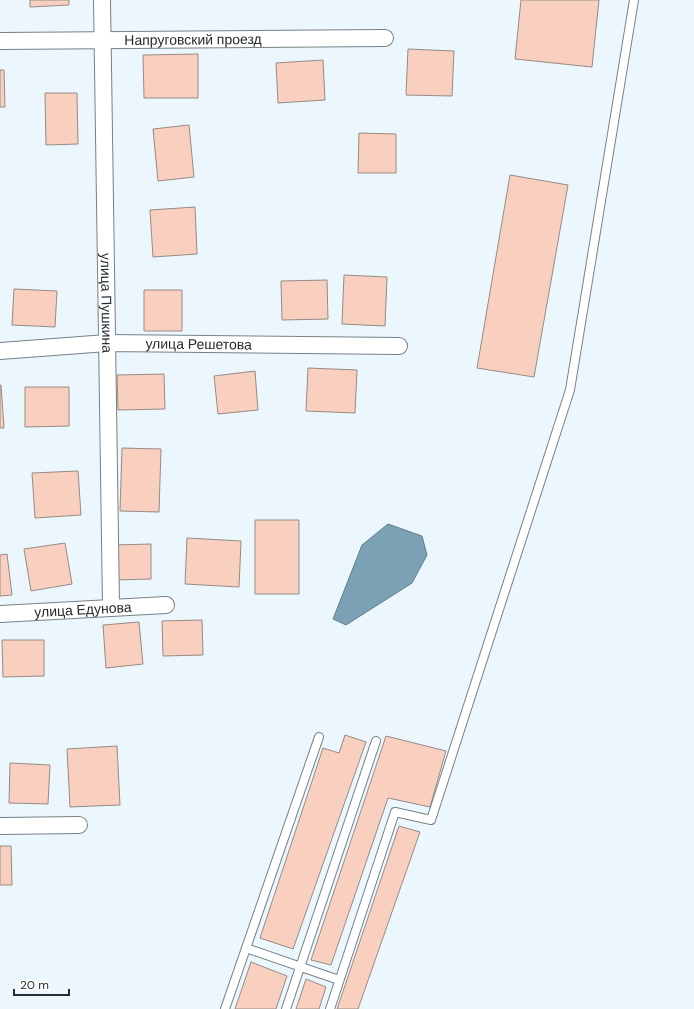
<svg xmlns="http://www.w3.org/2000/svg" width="694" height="1009" font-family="'DM Sans',sans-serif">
<rect width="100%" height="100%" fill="#ecf7fd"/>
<path fill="#7ba1b5" stroke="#627e8c" d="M388 524 422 536 427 555 412 583 346 625 333 619 362 545Z"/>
<path fill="#f9d0bf" stroke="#978a84" d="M30 0H69V5L30 7Z
M521 0H599L592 67 515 59Z
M408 49 454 51 452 96 406 95Z
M198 54V98H144L143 55Z
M323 60 325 100 278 103 276 63Z
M0 70H4L5 107H0Z
M45 93H77L78 144 46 145Z
M189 125 194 177 158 181 153 129Z
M359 133 396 134V173H358Z
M510 175 568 185 534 377 477 368Z
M195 207 197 254 153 257 150 210Z
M344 275 387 277 385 326 342 324Z
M327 280 328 319 282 320 281 281Z
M14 289 57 291 55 327 12 325Z
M144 290H182V331H144Z
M308 368 357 370 355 413 306 411Z
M255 371 258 410 218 414 214 376Z
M164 374 165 409 118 410 117 375Z
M0 385H1L4 428H0Z
M25 387H69V426L25 427Z
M122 448 161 449 159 512 120 511Z
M78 471 81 515 35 518 32 473Z
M255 520H299V594H255Z
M187 538 241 541 239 587 185 584Z
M65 543 72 584 31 591 24 549Z
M151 544V579L115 580V545Z
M7 554 12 595 0 596V555Z
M202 620 203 655 163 656 162 621Z
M139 622 143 664 106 668 103 625Z
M2 640H44V676L3 677Z
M345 735 366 742 293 949 260 938 323 748 339 753Z
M386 736 446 751 430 807 388 798 331 965 311 960Z
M117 746 120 805 70 807 67 749Z
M10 763 50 765 48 804 9 803Z
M399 826 420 832 358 1009H337Z
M0 846H11L12 885H0Z
M251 962 287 976 276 1009H235Z
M306 979 326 987 319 1009H296Z"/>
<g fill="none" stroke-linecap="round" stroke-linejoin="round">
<defs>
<path id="service" d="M246 948 339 980
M225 1009 319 737
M286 1009 376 741
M330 1009 395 812 431 820 570 390 634 0"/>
<g id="minor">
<path id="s1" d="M102 0 111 606"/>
<path id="s2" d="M0 41 385 38"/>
<path id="s3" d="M0 351 107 343 399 346"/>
<path id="s4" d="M0 614 166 605"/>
<path d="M0 826 79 825"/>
</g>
</defs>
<use href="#service" stroke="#758188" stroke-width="10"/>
<use href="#minor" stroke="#758188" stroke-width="18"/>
<use href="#service" stroke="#fff" stroke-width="8"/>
<use href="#minor" stroke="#fff" stroke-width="16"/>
</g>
<g text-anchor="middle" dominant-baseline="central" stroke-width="3" stroke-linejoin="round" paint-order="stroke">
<g font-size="14" fill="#262b2e" stroke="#fff">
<text stroke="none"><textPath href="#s2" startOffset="193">Напруговский проезд</textPath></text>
<text stroke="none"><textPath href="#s1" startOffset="303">улица Пушкина</textPath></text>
<text stroke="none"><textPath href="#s3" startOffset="199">улица Решетова</textPath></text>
<text stroke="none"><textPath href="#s4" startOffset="83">улица Едунова</textPath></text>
</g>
</g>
<path d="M14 989v6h55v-6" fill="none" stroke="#262b2e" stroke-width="2"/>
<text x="20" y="989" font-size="12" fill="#262b2e" stroke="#ffffff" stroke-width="3" paint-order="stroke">20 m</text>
</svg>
